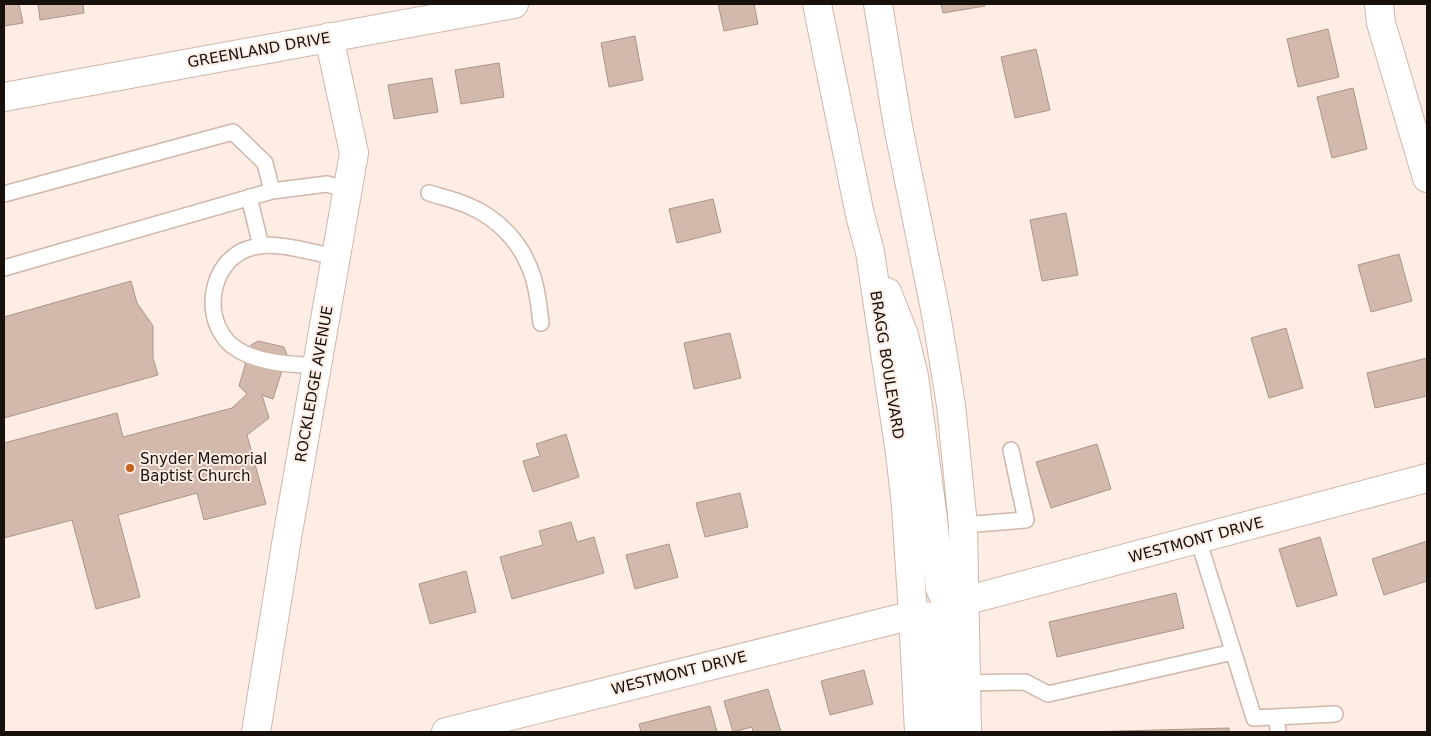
<svg xmlns="http://www.w3.org/2000/svg" width="1431" height="736" font-family="'DejaVu Sans',sans-serif">
<rect width="100%" height="100%" fill="#fdede5"/>
<path fill="#d2b9ac" stroke="#ac9588" d="M4 4H19L23 23 4 26Z
M38 4H83L84 13 40 20Z
M718 4H754L758 24 724 31Z
M941 4H984L985 6 943 13Z
M1328 29 1339 77 1298 87 1287 39Z
M635 36 643 80 609 87 601 43Z
M1036 49 1050 110 1015 118 1001 57Z
M499 63 504 97 461 104 455 70Z
M432 78 438 112 394 119 388 85Z
M1353 88 1367 149 1332 158 1317 97Z
M713 199 721 232 677 243 669 209Z
M1066 213 1078 275 1042 281 1030 220Z
M1399 254 1412 301 1371 312 1358 265Z
M131 281 137 303 153 326V358L158 375 4 418V317Z
M1286 328 1303 388 1269 398 1251 338Z
M730 333 741 378 694 389 684 343Z
M258 341 284 347 287 355 273 399 262 395 269 418 247 435 266 504 204 520 197 493 118 515 140 597 96 609 72 520 4 538V443L117 413 123 437 232 408 247 394 239 386 251 345Z
M1427 358V396L1375 408 1367 373Z
M566 434 579 477 533 492 523 461 540 456 536 444Z
M1097 444 1111 489 1051 508 1036 462Z
M740 493 748 527 705 537 696 503Z
M571 522 577 542 594 537 604 573 512 599 500 557 543 545 539 531Z
M1320 537 1337 595 1297 607 1279 549Z
M1427 541V581L1384 595 1372 559Z
M669 544 678 577 635 589 626 555Z
M466 571 476 612 430 624 419 584Z
M1176 593 1184 628 1057 657 1049 622Z
M864 670 873 704 830 715 821 681Z
M768 689 781 732H753L752 727 733 732 724 701Z
M710 706 717 732H641L639 724Z
M1229 728V732H1084Z"/>
<g fill="none" stroke-linecap="round" stroke-linejoin="round">
<defs>
<path id="lane" d="M429 193C442 197 456 200 469 206 500 219 523 245 533 277 538 292 539 308 541 323
M4 194 233 132 265 163 272 191
M249 197 261 246
M4 268 272 191 327 184 348 190
M318 366C292 364 263 364 240 351 198 328 207 257 254 247 277 241 313 253 337 257
M963 525 1026 520 1011 450
M1198 539 1254 718 1335 714
M965 683 1025 682 1048 694 1233 652
M1277 717 1278 732"/>
<path id="street" d="M1379 4 1381 23 1427 178
M4 97 514 4
M256 732 287 538 354 153 329 37"/>
<path id="secondary" d="M964 601 1427 478
M446 732 913 615"/>
<path id="primary" d="M817 4 860 215 870 252 900 453 906 506 913 615 919 732
M878 4 898 126 936 314 951 405 963 525 967 732
M887 292 904 335 914 376 933 519 940 588 943 595 949 601H964
M913 615 933 617 941 624 944 732"/>
</defs>
<use href="#lane" stroke="#cfb7a9" stroke-width="18"/>
<use href="#street" stroke="#cfb7a9" stroke-width="30"/>
<use href="#secondary" stroke="#cfb7a9" stroke-width="30"/>
<use href="#primary" stroke="#cfb7a9" stroke-width="30"/>
<use href="#lane" stroke="#fff" stroke-width="15"/>
<use href="#street" stroke="#fff" stroke-width="28"/>
<use href="#secondary" stroke="#fff" stroke-width="28"/>
<use href="#primary" stroke="#fff" stroke-width="28"/>
</g>
<circle fill="#c2621e" stroke="#fdede5" stroke-width="2" cx="130" cy="468" r="5"/>
<g text-anchor="middle" dominant-baseline="central" stroke-width="4" stroke-linejoin="round" paint-order="stroke">
<g font-size="15" fill="#18100b" stroke="#fdede5">
<text transform="translate(259 50) rotate(-10)">GREENLAND DRIVE</text>
<text transform="translate(887 365) rotate(81)">BRAGG BOULEVARD</text>
<text transform="translate(314 384) rotate(-80)">ROCKLEDGE AVENUE</text>
<text transform="translate(1196 540) rotate(-15)">WESTMONT DRIVE</text>
<text transform="translate(679 673) rotate(-14)">WESTMONT DRIVE</text>
</g>
<g font-size="15" fill="#18100b" stroke="#fdede5" text-anchor="start">
<text x="140" y="459">Snyder Memorial<tspan x="140" dy="17">Baptist Church</tspan></text>
</g>
</g>
<rect width="1431" height="736" fill="none" stroke="#18100b" stroke-width="10"/>
</svg>
